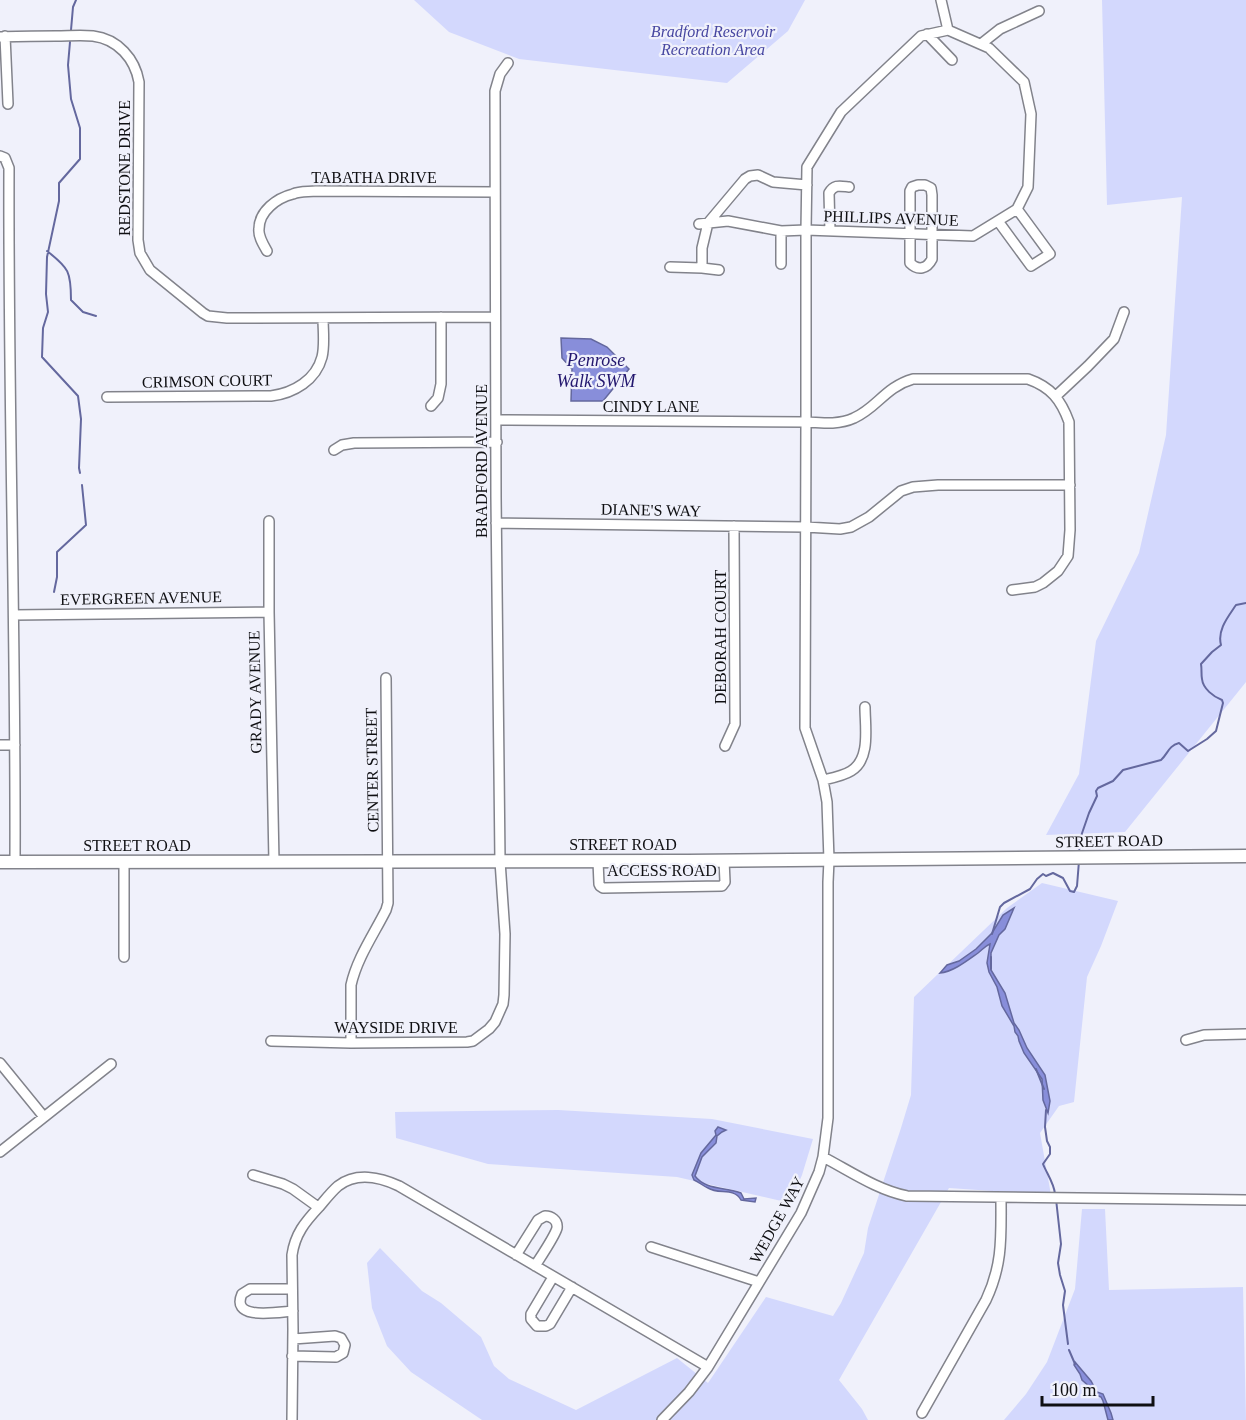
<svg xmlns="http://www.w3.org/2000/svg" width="1246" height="1420" font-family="Georgia,serif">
<rect width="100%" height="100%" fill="#f0f1fb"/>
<path fill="#d3d8fd" d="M414 0H805L788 31 727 83 519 59 449 32Z
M1102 0H1246V682L1125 832 1046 835 1079 774 1096 641 1139 553 1166 435 1182 197 1107 205Z
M1042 883 1118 901 1101 946 1087 977 1074 1102 1059 1106 1040 1133 1051 1195 949 1188 839 1380 862 1409 868 1420H482L411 1372 387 1346 372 1308 367 1263 380 1248 422 1291 441 1303 481 1337 494 1366 509 1379 576 1410 677 1358 708 1383 766 1297 833 1316 841 1303 864 1253 868 1228 901 1128 911 1095 914 997 1007 908Z
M558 1110 712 1119 813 1139 802 1175 790 1203 677 1177 488 1164 396 1138 395 1112Z
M1082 1209H1105L1109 1290 1243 1287 1246 1420H1004L1026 1394 1047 1362 1075 1289Z"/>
<path fill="#888eda" stroke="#64689e" stroke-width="1.5" d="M561 338 591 339 607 347 629 369 603 401H571L572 369 562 358Z
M1014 908 1005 929 999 935 991 953V970L1005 993 1014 1023 1019 1030 1027 1048 1045 1075 1050 1101 1048 1113 1043 1100 1042 1079 1024 1053 1019 1041 1018 1036 1015 1032 1014 1026 1002 1006 997 987 989 972 987 963 990 944C985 946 983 949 978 953 968 960 953 972 940 973L947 965 959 961 976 949 992 933 1003 915Z
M718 1127 726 1130 722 1132 717 1136 716 1143 702 1157 695 1176C705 1190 726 1187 741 1193L744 1199 756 1198 755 1202 741 1200C734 1187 719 1195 708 1188 703 1186 699 1182 694 1180L692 1175 701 1153 716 1135 715 1131Z
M1075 1362 1091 1381 1097 1392 1103 1394 1111 1413 1113 1420H1108L1103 1401 1101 1397 1094 1394 1091 1388 1082 1380 1080 1374 1074 1365Z"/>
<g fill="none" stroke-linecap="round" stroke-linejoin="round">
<path stroke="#64689e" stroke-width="2" d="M71 30 73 7 76 0
M70 42 68 65 71 99 80 128V159L59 183V201L47 257 46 294 48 312 43 328 42 357 78 396 81 419 79 468 80 473
M47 251C69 268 71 272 71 300L83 312 96 316
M54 592 57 577V552L86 525 82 485
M1079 852 1080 839 1089 813 1097 796 1096 791 1098 788 1113 781 1123 770 1161 760C1168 754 1168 746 1179 743L1188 751 1207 739 1216 731 1223 703 1222 700C1214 697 1203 689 1202 679 1201 674 1202 670 1201 664L1212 652 1221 645C1217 630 1228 617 1236 605L1246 603
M992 934 1000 907 1004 903 1030 889 1037 879 1043 874 1046 876 1053 873 1063 878 1070 891 1074 892 1077 886 1079 861
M991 957V969
M1036 1069 1044 1089
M1046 1110 1045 1127 1047 1141 1050 1147V1154L1043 1164C1047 1174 1054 1183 1055 1194
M1056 1199 1061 1244 1058 1263 1060 1275 1065 1291 1063 1305 1068 1344
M1069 1350 1075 1364"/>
<defs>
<path id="minor" d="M941 0 948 30
M927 34 952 60
M5 36 8 104
M0 37C19 36 37 36 56 36 68 36 81 35 93 36 118 39 135 59 139 82L138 240 140 253 150 270 203 313 208 316 227 318 495 317
M981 44 1000 29 1039 11
M0 156 5 158 9 168C8 399 16 630 15 862
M918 185H925L931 188 932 195V259C927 269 918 271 910 263V191L912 187Z
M998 221 1031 266 1050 254 1017 209
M830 231 829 193C834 184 840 186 849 187
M267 251C263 244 258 236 259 229 259 211 277 198 293 194 300 191 308 192 316 191L495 192
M781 264V231
M670 267 702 268 719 270
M702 268V248L708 223 745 179 750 176 758 175 773 182 807 185
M1056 396 1088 366 1114 339 1124 312
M107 397 271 396C294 393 316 380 322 357 325 345 323 330 323 318
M431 406 438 398 441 384V317
M497 420 806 422C822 423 839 425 854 418 877 408 885 387 913 379H1028C1051 387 1061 400 1069 422L1070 530 1068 556 1058 571 1043 583 1035 587 1012 590
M334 450 342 445 354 443 497 442
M269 521V612L274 862
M496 523 806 527 840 529 851 527 869 517 901 491 913 487 938 485H1070
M14 615 269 612
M0 745H15
M725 746 735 724 734 526
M823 780C832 778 843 776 851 771 871 759 865 727 865 707
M598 861 599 884 600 886 603 888 722 886 725 882 724 860
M124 957V861
M1186 1040 1204 1035 1246 1034
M271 1041 351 1043 467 1042 473 1041 489 1029 495 1022 503 1004 504 995 505 934 500 861 496 497 495 91 500 74 508 63
M351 1043V985C357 958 374 934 386 910L388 903 386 678
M0 1063 44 1117
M0 1152 111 1064
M823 1157C850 1171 877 1190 907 1196L1246 1200
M253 1175 283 1184 293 1189 318 1207
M651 1247 759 1282
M516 1255 538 1220 545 1216C551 1216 558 1220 557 1228 555 1236 540 1258 535 1266
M553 1277 531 1314V1319L537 1326H546L550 1324 572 1287
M292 1289H250L242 1294C230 1321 278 1312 293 1311
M292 1356 336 1357 343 1353 345 1345 341 1338 335 1336 293 1339
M922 1413 986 1300C1003 1264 1001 1236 1001 1198
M292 1420 293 1329 292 1255C295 1234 305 1222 319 1207 325 1200 331 1192 338 1186 356 1172 380 1177 399 1186L708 1367
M662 1420 689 1392 708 1367 801 1213 819 1172 823 1157 828 1118V882L829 860 827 802 823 780 805 728 806 422V230L807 167 841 112 921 36 948 30 989 48 1024 82 1031 114 1028 187 1017 209 973 236 806 230 781 231 728 221 699 224"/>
<path id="major" d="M0 862 688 861 1246 856"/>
</defs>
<use href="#minor" stroke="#82838b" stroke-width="12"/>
<use href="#major" stroke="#82838b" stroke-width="15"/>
<use href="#minor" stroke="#fff" stroke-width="9"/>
<use href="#major" stroke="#fff" stroke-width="12"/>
</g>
<g text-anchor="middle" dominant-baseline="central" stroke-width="4.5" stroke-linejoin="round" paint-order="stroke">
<g font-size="16" font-style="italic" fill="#4747a1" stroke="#f0f1fb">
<text x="713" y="31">Bradford Reservoir<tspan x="713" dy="18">Recreation Area</tspan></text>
</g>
<g font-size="16" fill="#0f0f12" stroke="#f0f1fb">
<text transform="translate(124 168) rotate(-90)">REDSTONE DRIVE</text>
<text x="374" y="177">TABATHA DRIVE</text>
<text transform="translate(891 218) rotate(2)">PHILLIPS AVENUE</text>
<text transform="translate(207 381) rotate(-1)">CRIMSON COURT</text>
<text x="651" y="406">CINDY LANE</text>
<text transform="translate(481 461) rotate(-90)">BRADFORD AVENUE</text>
<text transform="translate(651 510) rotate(1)">DIANE'S WAY</text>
<text transform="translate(141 598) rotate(-1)">EVERGREEN AVENUE</text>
<text transform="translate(720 637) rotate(-90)">DEBORAH COURT</text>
<text transform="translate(255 692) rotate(-91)">GRADY AVENUE</text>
<text transform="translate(372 770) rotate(-91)">CENTER STREET</text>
<text transform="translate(1109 841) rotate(-1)">STREET ROAD</text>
<text x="623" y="844">STREET ROAD</text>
<text x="137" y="845">STREET ROAD</text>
<text x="662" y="870">ACCESS ROAD</text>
<text x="396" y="1027">WAYSIDE DRIVE</text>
<text transform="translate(777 1220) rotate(-61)">WEDGE WAY</text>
</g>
<g font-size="18" font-style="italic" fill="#23176e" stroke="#f0f1fb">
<text x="596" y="360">Penrose<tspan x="596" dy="21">Walk SWM</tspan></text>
</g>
</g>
<path d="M1042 1396v9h111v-9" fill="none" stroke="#0f0f12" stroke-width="3"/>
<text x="1051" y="1396" font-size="18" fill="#0f0f12" stroke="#f0f1fb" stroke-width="4.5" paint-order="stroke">100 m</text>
</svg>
